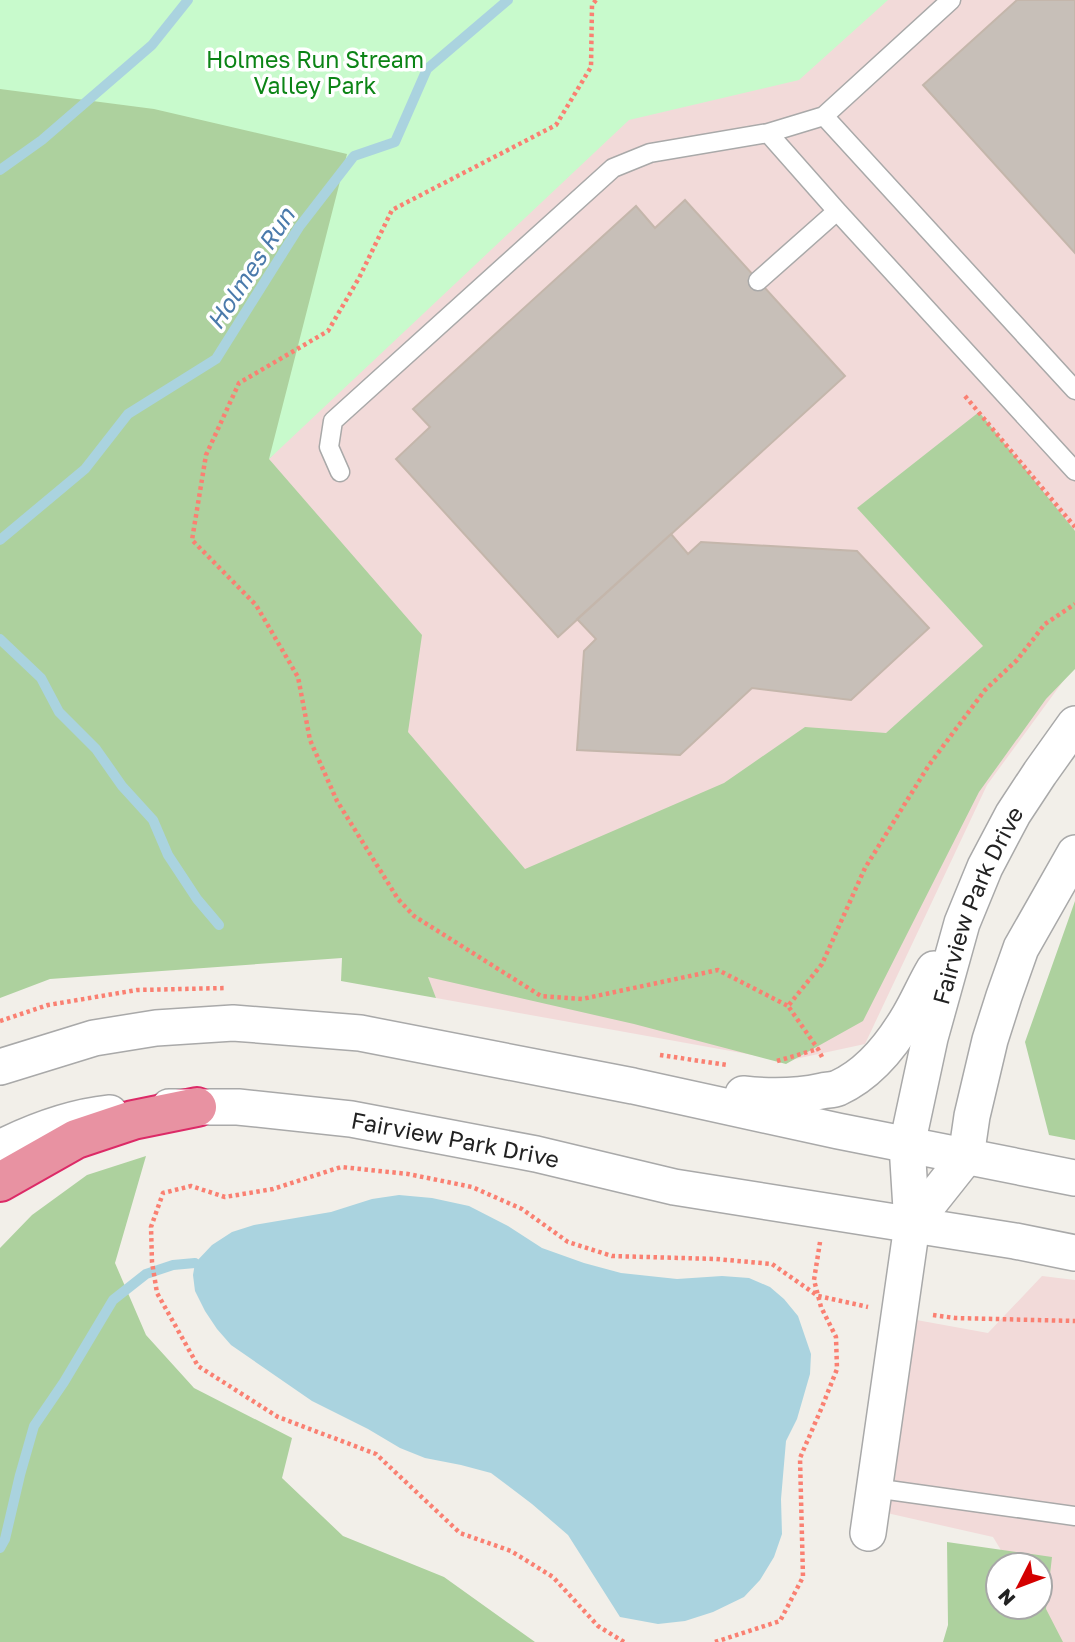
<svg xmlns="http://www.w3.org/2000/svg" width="1075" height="1642" font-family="'Golos Text',sans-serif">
<rect width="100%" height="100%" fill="#f2efe9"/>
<path fill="#f2dad9" d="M846 0H1075V665L987 785 865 1044 786 1061 436 998 267 594 262 441 472 180Z
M1042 1276 1075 1280V1642H1056L1040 1607V1565H1010L993 1537 878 1511 911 1319 988 1333Z"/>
<path fill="#add19e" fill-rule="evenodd" d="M0 0 579 105 269 459 422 635 408 732 525 869 724 783 805 727 886 733 983 646 857 508 979 412 1075 531V669L1046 699 979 792 863 1021 786 1064 634 1024 428 977 436 998 341 981 342 958 50 979 0 998Z
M1075 901V1140L1049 1135 1025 1042Z
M146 1156 115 1263 146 1335 194 1388 292 1438 282 1478 343 1536 444 1577 535 1642H0V1248L32 1215 87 1175Z
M947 1542 1052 1557 1046 1609 1063 1642H943L948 1625ZM998 1565H1040V1607H998Z"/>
<path fill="#c8facc" d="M0 0H888L799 80 629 120 269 459 347 154 154 109 0 89Z"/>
<path fill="#aad3df" d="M399 1195 432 1198 469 1206 508 1226 542 1248 584 1263 621 1273 677 1279 722 1276 749 1278 770 1287 784 1299 798 1316 811 1354 810 1374 797 1419 786 1441 781 1499 782 1534 774 1557 760 1580 744 1597 713 1612 685 1621 658 1624 620 1617 568 1535 532 1504 491 1473 461 1465 425 1458 400 1448 368 1429 312 1401 231 1345 217 1329 205 1311 195 1291 193 1275 195 1263 212 1245 232 1232 254 1225 331 1212 372 1199Z"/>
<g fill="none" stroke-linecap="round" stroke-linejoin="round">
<path stroke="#aad3df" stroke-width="10" d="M0 170 42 140 152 45 188 0
M0 540 85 469 128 414 216 359 299 227 354 156 395 142 427 69 508 0
M0 639 41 678 59 712 96 749 122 786 153 820 168 855 197 899 219 925
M0 1548 5 1539 20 1475 34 1426 64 1382 113 1300 146 1274 173 1265 195 1263"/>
</g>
<path fill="#c7bfb8" stroke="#c4b6ab" stroke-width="2" d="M1017 0H1075V253L923 85Z
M685 200 845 376 558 637 396 459 430 427 413 409 636 206 655 228Z
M671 534 688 554 701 542 857 551 929 628 851 700 752 688 680 755 577 750 584 651 596 639 577 619Z"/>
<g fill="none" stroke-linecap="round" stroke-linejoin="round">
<defs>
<path id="lane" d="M824 116 1075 390
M768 133 837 211 1075 471
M758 281 837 211
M340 472 329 447 333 421 613 168 650 153 768 133 824 116 951 0
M874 1488 1075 1516"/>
<g id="street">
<path d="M0 1067 94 1038 156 1028 233 1023 360 1033 633 1086 838 1131 1075 1178"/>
<path d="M743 1094C771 1097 795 1097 822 1091 827 1090 833 1090 838 1088 869 1074 892 1045 909 1016 918 1001 925 984 934 969"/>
<path id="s1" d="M169 1107H238L351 1119 536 1154 674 1187 1015 1241 1075 1253"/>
<path d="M0 1148C34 1131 72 1117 110 1113"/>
<path d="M912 1225 966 1157 972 1116 990 1040 1004 996 1021 948 1075 853"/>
<path id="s2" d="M868 1533 912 1225 907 1145 930 1038 962 923 985 867 1013 814 1040 773 1075 724"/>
</g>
<path id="highway" d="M0 1182 76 1139 133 1120 197 1107"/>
</defs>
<use href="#lane" stroke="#a9a9a9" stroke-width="21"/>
<use href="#street" stroke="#a9a9a9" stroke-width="38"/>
<use href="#highway" stroke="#dc2a67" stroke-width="42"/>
<path stroke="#fa8072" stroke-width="4.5" stroke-dasharray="3.5 3.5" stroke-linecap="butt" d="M596 0 592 5 591 67 556 125 392 210 359 278 328 331 239 383 206 455 192 540 256 605 298 677 310 740 337 801 398 899 414 916 541 996 582 999 718 970 788 1006
M965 396 1075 527
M0 1021 48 1005 137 990 226 988
M660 1055 727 1065
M822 1057 818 1049 788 1006 822 964 865 868 929 765 985 690 1017 660 1045 624 1075 604
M777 1061 818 1049
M933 1315 955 1318 1075 1321
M624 1642 598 1626 553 1577 511 1551 460 1533 376 1454 278 1417 198 1366 157 1293 152 1262 151 1227 163 1193 191 1186 225 1197 273 1189 341 1167 408 1174 472 1187 522 1209 568 1242 612 1256 716 1259 772 1264 818 1296 868 1307
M715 1642 780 1621 803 1577 800 1458 822 1407 837 1369 836 1337 821 1307 814 1280 820 1242"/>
<use href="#lane" stroke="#fff" stroke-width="18"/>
<use href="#street" stroke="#fff" stroke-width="35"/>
<use href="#highway" stroke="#e892a2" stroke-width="38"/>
</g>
<g text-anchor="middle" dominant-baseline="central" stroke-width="7" stroke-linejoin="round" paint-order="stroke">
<g font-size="23" fill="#0c8416" stroke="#fff">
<text x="315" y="59">Holmes Run Stream<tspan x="315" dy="26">Valley Park</tspan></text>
</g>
<g font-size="23" fill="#222" stroke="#fff">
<text stroke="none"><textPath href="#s2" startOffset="642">Fairview Park Drive</textPath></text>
<text stroke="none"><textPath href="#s1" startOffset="289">Fairview Park Drive</textPath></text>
</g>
<g font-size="24" font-style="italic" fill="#4a7aab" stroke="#fff">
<text transform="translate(250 268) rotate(-57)">Holmes Run</text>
</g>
</g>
<g transform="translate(1019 1586) rotate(228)"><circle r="33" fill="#ffffff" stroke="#a7a7a7" stroke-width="2"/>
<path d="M0-5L12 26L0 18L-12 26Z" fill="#d40000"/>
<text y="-10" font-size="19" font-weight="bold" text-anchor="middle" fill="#222222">N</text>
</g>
</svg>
